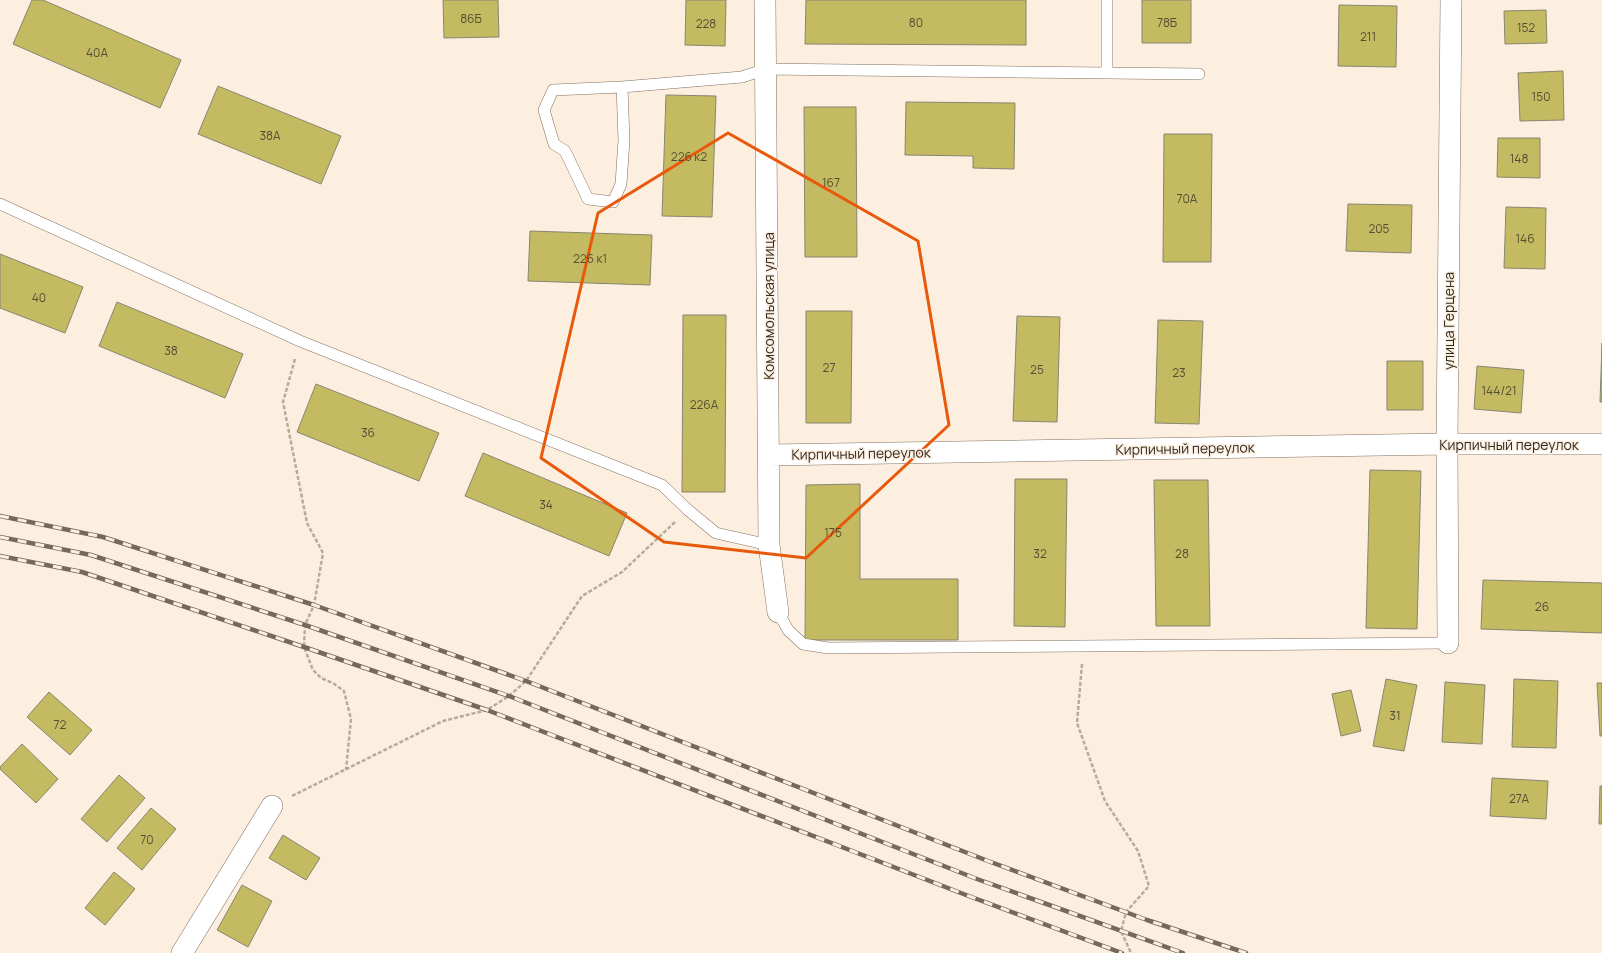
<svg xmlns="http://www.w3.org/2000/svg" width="1602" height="953" font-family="Manrope,sans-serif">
<rect width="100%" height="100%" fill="#fdefe0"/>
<path fill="#c3ba62" stroke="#878670" d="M32 0H43L181 60 160 108 13 44Z
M443 0H498L499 37 444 38Z
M686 0H726L725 46 685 45Z
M806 0H1026V45L805 44Z
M1142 0H1191V43H1142Z
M1339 5 1397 6 1396 67 1338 66Z
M1546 10 1547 43 1505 44 1504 11Z
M1563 71 1564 120 1520 121 1518 73Z
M218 86 341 136 321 184 198 134Z
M666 95 716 96 712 217 662 216Z
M906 102 1015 103 1014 169 973 168V156L905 155Z
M804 107H856L857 257H805Z
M1164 134H1212L1211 262H1163Z
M1498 138H1540V178L1497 177Z
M1348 204 1412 205 1411 253 1346 251Z
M1506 207 1546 208 1545 269 1504 268Z
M530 231 652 235 650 285 528 281Z
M0 254 83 287 65 333 0 308Z
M117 302 243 354 225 398 99 346Z
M806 311H852L851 423H806Z
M683 315H726L725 492H682Z
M1017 316 1060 317 1057 422 1013 421Z
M1158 320 1203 321 1199 424 1155 423Z
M1602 343V402H1600Z
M1387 361H1423V410H1387Z
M1477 366 1524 370 1521 413 1474 409Z
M316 384 439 433 419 481 297 432Z
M483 453 627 513 609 556 465 496Z
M1370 470 1421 471 1417 629 1366 628Z
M1015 479H1067L1065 627 1014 626Z
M1154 480H1208L1210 626H1156Z
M860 484V579H958V640H805L806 485Z
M1483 580 1602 583V633L1481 629Z
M1386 679 1417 685 1404 751 1373 746Z
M1514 679 1558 681 1556 748 1512 747Z
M1445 682 1485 685 1482 744 1442 742Z
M1597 683H1602V736H1600Z
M1351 690 1361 731 1341 736 1332 694Z
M49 692 92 730 70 755 27 717Z
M22 744 58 779 36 803 0 769V767Z
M119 775 145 798 107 842 81 819Z
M1492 778 1548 781 1546 819 1490 816Z
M1600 786H1602V824H1599Z
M151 808 176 829 142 870 117 848Z
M283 835 320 858 306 880 269 858Z
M114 872 135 889 105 925 85 908Z
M242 885 272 901 248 947 217 930Z"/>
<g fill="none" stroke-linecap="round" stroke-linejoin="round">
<defs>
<path id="service" d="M1107 72V0
M622 87 624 140 621 184 613 202 588 199 565 151 554 144 544 110 553 90 622 87 742 77 766 69 1199 74
M0 204 300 341 662 485 688 510 716 533 769 545
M778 612 788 630 803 644 828 648 1448 643"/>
<path id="minor" d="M765 0 769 545 778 612
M769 455 1447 444H1602
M1448 643 1447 444 1451 0
M182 953 272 806"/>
</defs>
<use href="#service" stroke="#817160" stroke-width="12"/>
<use href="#minor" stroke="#817160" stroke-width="22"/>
<path stroke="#b6ab9f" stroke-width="2.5" stroke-dasharray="4 2" stroke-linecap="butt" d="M295 359 283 402 307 523 323 553 314 605 305 625 304 647 313 670 321 678 333 683 344 691 351 719 346 770
M1082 664 1077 723 1105 801 1138 851 1149 886 1126 912 1121 931 1131 953
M292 796 443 721 487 710 509 696 526 681 582 596 622 572 675 522"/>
<use href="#service" stroke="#fff" stroke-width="11"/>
<use href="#minor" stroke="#fff" stroke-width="21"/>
<defs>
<path id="rail" d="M0 516 103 537 314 605 526 681 988 861 1147 920 1246 953
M0 537 91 555 305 625 509 696 977 879 1183 953
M0 556 82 572 304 647 487 710 966 895 1122 953"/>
</defs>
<use href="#rail" stroke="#72695f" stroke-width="4.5"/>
<use href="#rail" stroke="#fdefe0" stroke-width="3" stroke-dasharray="9" stroke-linecap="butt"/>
</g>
<path fill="none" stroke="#e8590c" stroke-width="3" stroke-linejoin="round" d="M728 133 918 241 949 425 806 558 664 542 541 458 598 213Z"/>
<g text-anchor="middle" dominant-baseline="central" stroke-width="3" stroke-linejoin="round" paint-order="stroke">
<g font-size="12" fill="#564e33">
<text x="471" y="18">86Б</text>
<text x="916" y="22">80</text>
<text x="1167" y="22">78Б</text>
<text x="706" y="23">228</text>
<text x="1526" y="27">152</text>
<text x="1368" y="36">211</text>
<text x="97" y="52">40А</text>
<text x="1541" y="96">150</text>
<text x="270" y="135">38А</text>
<text x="689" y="156">226 к2</text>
<text x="1519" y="158">148</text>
<text x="831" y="182">167</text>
<text x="1187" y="198">70А</text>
<text x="1379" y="228">205</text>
<text x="1525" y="238">146</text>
<text x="590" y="258">226 к1</text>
<text x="39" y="297">40</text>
<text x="171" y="350">38</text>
<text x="829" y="367">27</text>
<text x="1037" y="369">25</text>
<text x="1179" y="372">23</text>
<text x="1499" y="390">144/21</text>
<text x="704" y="404">226А</text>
<text x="368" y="432">36</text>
<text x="546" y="504">34</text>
<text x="833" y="532">175</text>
<text x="1040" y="553">32</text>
<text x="1182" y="553">28</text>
<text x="1542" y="606">26</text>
<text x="1395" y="715">31</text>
<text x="60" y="724">72</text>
<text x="1519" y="798">27А</text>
<text x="147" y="839">70</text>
</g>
<g font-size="14" fill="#312a23" stroke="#fdefe0">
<text transform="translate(768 306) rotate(-90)">Комсомольская улица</text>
<text transform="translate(1448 321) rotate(-90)">улица Герцена</text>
<text x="1509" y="444">Кирпичный переулок</text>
<text transform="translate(1185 448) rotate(-1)">Кирпичный переулок</text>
<text transform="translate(861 453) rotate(-1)">Кирпичный переулок</text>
</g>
</g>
</svg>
